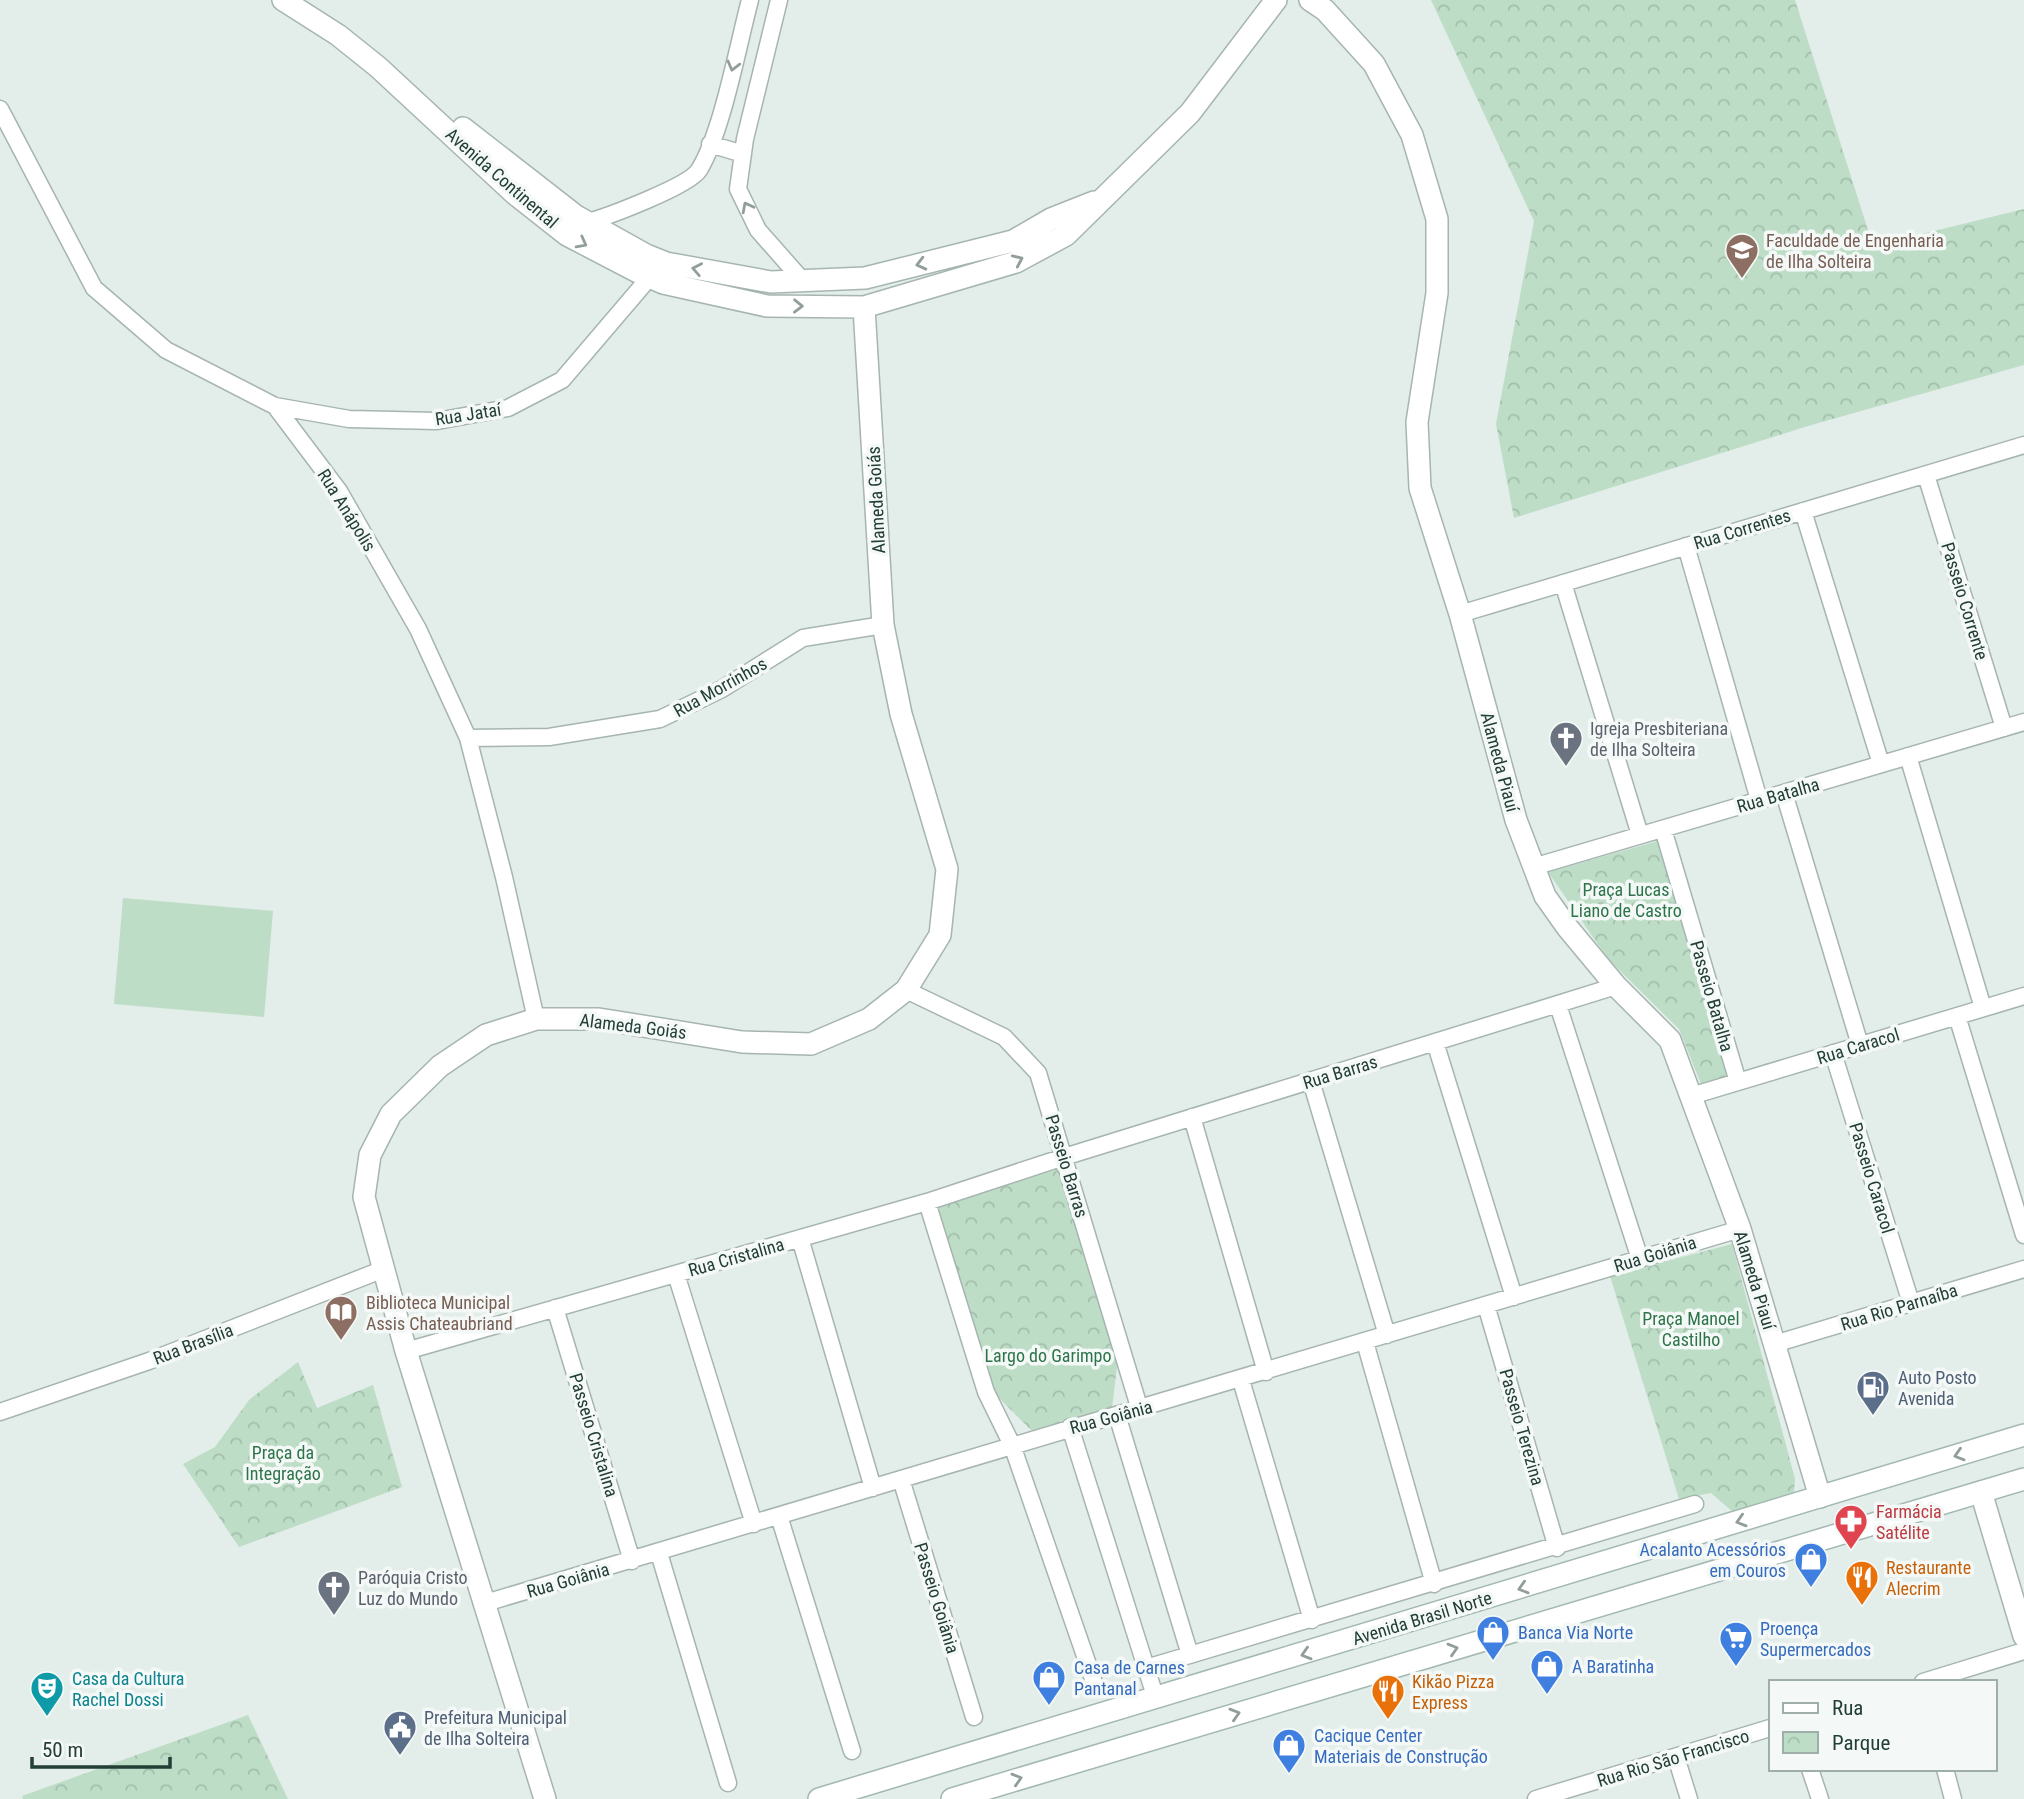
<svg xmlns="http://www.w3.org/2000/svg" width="2024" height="1799" font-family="'Roboto Condensed',sans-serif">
<defs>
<pattern id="park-crowns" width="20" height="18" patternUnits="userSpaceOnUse" patternTransform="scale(1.75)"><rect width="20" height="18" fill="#bdddc6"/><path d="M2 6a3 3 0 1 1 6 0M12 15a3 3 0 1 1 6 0" fill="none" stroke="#a2bfab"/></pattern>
</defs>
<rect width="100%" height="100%" fill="#e3ede9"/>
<path fill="#bdddc6" d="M123 898 273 911 264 1017 114 1004Z"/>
<path fill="url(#park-crowns)" d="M1431 0H1795L1873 246 2024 209V365L1808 426 1514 518 1496 424 1534 221Z
M1658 841 1730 1075 1701 1084 1679 1029 1608 959 1548 872Z
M1059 1169 1118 1358 1112 1408 1032 1431 990 1389 936 1206Z
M1732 1244 1795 1479 1794 1492 1733 1512 1711 1493 1679 1499 1610 1276Z
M298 1362 317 1408 373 1385 402 1487 239 1547 183 1464 215 1447 249 1400Z
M248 1715 288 1799H23L22 1796Z"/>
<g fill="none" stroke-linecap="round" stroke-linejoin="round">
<defs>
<path id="minor" d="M779 0 745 139 738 189 758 230 803 281
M0 109 94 288 166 350 275 406 339 491 418 629 468 738 504 877 536 1019
M710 144 743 154
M588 222C609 216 689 186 699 170 722 133 738 45 750 0
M275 406 349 419 437 421 508 408 562 380 649 278
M1926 475 2004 728
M1803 511 1881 764
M1686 546 1759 800
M1563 583 1640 835
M1460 614 2024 445
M468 738 549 737 660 719 722 689 803 638 883 625
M1908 756 1983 1008
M1784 793 1860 1045
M1663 829 1738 1082
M1533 867 2024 722
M906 990 1004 1037 1038 1073 1140 1410
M1558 1005 1640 1259
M1957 1016 2024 1235
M1435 1042 1514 1297
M1833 1053 1911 1303
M1311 1081 1387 1335
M1691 1096 2024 996
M1192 1117 1266 1372
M927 1202 986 1392 1012 1445 1093 1679
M800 1238 873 1488
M676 1274 754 1524
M1486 1305 1557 1548
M555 1308 632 1561
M1365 1342 1434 1584
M1774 1344 2024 1269
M406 1351 927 1202 1064 1157 1616 986
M1241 1380 1312 1620
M0 1412 149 1361 384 1269
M1117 1415 1190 1655
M1070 1427 1156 1699
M901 1479 974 1717
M779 1516 852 1751
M659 1553 728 1783
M482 1604 1740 1229
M1146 1668 1695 1504
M1923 1682 2024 1651
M1676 1757 1689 1799
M1810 1769 1820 1799
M1945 1769 1953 1799
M1536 1799 1770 1728"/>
<path id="tertiary" d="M283 0 338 35 378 67 515 194 567 235 638 272 663 283 767 306 864 307 1016 262 1066 235 1190 113 1276 0
M1310 0 1325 10 1374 64 1412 135 1437 219V293L1417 422 1420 488 1460 614 1516 820 1545 896 1567 927 1616 986 1670 1040 1740 1229 1820 1497
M463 128 576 216 646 255 666 263 771 282 865 278 1013 241 1051 219 1094 202
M1981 1492 2024 1636
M545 1799 406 1351 364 1197 370 1155 391 1114 440 1066 486 1035 536 1019H599L742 1042 811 1044 869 1019 906 990 940 935 947 869 901 714 883 625 864 307"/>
<path id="secondary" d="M819 1799 2024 1435
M952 1799 2024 1479"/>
</defs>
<use href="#minor" stroke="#a6b5b0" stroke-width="19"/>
<use href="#tertiary" stroke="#a6b5b0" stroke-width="24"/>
<use href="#secondary" stroke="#a2b8b1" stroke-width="24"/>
<use href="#minor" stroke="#fff" stroke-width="16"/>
<use href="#tertiary" stroke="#fff" stroke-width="21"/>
<use href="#secondary" stroke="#fff" stroke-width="21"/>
</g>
<defs><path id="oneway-chevron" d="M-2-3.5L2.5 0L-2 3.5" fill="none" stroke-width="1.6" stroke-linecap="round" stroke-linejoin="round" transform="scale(1.75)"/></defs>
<g stroke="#919e9b">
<use href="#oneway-chevron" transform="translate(733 66) rotate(105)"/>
<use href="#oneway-chevron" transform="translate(747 207) rotate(-117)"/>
<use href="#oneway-chevron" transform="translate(582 243) rotate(28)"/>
<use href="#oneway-chevron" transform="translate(1018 260) rotate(-24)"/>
<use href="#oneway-chevron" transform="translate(921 264) rotate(166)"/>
<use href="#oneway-chevron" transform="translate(697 269) rotate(-169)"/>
<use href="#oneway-chevron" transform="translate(798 306) rotate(1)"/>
<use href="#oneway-chevron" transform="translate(1959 1455) rotate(163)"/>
<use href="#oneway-chevron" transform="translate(1741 1521) rotate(163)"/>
<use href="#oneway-chevron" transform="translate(1523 1588) rotate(163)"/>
<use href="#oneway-chevron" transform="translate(1453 1649) rotate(-17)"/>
<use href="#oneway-chevron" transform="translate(1306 1654) rotate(163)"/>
<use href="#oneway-chevron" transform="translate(1235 1714) rotate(-17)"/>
<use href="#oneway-chevron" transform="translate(1017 1779) rotate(-17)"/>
</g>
<defs>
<symbol id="university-pin" viewBox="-11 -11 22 30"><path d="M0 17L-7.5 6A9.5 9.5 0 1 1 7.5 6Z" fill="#8d6e63" stroke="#f4f9f7"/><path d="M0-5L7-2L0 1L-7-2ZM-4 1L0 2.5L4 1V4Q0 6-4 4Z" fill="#fff"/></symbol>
<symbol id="church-pin" viewBox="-11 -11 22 30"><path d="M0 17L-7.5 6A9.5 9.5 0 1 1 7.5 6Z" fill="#6b7280" stroke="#f4f9f7"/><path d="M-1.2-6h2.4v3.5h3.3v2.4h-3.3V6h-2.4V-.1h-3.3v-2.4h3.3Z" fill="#fff"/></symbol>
<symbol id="library-pin" viewBox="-11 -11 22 30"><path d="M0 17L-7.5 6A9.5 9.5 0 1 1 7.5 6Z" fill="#8d6e63" stroke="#f4f9f7"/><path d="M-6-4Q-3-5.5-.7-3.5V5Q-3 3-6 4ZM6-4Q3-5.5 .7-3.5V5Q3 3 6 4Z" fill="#fff"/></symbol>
<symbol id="fuel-pin" viewBox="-11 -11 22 30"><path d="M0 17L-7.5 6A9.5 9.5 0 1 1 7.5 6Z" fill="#5c6f8a" stroke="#f4f9f7"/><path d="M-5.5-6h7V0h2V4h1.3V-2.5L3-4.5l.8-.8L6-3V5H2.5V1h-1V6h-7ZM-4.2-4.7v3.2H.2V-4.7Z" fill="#fff"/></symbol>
<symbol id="pharmacy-pin" viewBox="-11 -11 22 30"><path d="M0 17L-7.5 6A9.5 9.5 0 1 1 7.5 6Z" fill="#e0444e" stroke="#f4f9f7"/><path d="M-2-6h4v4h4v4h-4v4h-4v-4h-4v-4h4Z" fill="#fff"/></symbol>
<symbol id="shop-pin" viewBox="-11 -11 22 30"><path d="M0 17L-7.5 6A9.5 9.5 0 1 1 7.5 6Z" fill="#3f7fe0" stroke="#f4f9f7"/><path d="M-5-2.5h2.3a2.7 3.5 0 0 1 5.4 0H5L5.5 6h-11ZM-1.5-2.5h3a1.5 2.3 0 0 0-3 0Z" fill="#fff"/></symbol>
<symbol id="restaurant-pin" viewBox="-11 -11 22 30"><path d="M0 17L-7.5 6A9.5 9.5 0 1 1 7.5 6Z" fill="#e8710a" stroke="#f4f9f7"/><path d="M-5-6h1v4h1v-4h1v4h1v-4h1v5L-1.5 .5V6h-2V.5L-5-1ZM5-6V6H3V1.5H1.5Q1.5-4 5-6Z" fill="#fff"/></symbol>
<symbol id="supermarket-pin" viewBox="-11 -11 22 30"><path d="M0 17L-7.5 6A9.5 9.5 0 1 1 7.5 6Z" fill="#3f7fe0" stroke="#f4f9f7"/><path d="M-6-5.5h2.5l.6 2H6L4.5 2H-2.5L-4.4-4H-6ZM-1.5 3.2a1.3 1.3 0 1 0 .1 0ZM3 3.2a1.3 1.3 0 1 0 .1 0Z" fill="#fff"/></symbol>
<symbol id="theatre-pin" viewBox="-11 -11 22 30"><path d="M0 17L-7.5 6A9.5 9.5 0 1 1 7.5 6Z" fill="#0f9aa8" stroke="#f4f9f7"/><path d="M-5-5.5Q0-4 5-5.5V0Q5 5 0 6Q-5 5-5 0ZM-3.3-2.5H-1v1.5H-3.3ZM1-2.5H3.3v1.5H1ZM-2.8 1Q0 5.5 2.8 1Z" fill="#fff"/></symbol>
<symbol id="civic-pin" viewBox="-11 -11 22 30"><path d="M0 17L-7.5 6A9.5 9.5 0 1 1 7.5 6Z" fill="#5c6f8a" stroke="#f4f9f7"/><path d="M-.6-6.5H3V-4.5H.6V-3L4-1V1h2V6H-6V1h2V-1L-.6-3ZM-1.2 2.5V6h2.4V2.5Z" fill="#fff"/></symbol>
</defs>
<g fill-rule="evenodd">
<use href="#university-pin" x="1723" y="231" width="38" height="52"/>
<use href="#church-pin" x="1547" y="719" width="38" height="52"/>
<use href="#library-pin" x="322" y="1293" width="38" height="52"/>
<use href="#fuel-pin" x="1854" y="1368" width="38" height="52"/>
<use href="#pharmacy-pin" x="1832" y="1502" width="38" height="52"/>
<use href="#shop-pin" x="1792" y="1540" width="38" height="52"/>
<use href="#restaurant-pin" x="1843" y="1558" width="38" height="52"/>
<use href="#church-pin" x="315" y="1568" width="38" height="52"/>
<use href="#shop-pin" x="1474" y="1613" width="38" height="52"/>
<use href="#supermarket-pin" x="1717" y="1619" width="38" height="52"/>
<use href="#shop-pin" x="1528" y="1647" width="38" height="52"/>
<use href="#shop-pin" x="1030" y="1658" width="38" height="52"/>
<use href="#theatre-pin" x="28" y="1669" width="38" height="52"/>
<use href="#restaurant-pin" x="1369" y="1672" width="38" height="52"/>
<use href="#civic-pin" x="381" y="1708" width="38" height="52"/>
<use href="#shop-pin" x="1270" y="1726" width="38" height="52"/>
</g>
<g text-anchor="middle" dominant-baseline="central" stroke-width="7" stroke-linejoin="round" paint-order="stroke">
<g font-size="18" fill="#233e37" stroke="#f4f9f7">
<text transform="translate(502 178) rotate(41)">Avenida Continental</text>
<text transform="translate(468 414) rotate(-9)">Rua Jataí</text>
<text transform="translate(876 500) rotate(-93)">Alameda Goiás</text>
<text transform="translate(347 510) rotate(58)">Rua Anápolis</text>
<text transform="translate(1742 529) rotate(-17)">Rua Correntes</text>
<text transform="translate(1965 601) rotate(73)">Passeio Corrente</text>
<text transform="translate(720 687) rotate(-29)">Rua Morrinhos</text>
<text transform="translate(1500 762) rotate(75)">Alameda Piauí</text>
<text transform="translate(1778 795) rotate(-16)">Rua Batalha</text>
<text transform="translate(1712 996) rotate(74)">Passeio Batalha</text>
<text transform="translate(633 1026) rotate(7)">Alameda Goiás</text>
<text transform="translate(1858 1046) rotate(-17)">Rua Caracol</text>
<text transform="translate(1340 1072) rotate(-17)">Rua Barras</text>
<text transform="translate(1067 1166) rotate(73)">Passeio Barras</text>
<text transform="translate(1872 1178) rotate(73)">Passeio Caracol</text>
<text transform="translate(1655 1254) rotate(-17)">Rua Goiânia</text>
<text transform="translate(736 1257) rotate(-16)">Rua Cristalina</text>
<text transform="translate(1755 1280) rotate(73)">Alameda Piauí</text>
<text transform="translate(1899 1307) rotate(-17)">Rua Rio Parnaíba</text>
<text transform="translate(193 1344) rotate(-21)">Rua Brasília</text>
<text transform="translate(1111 1417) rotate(-15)">Rua Goiânia</text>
<text transform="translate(1522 1427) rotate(74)">Passeio Terezina</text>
<text transform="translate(594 1435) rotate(73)">Passeio Cristalina</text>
<text transform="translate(568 1580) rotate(-16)">Rua Goiânia</text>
<text transform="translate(937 1598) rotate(73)">Passeio Goiânia</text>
<text transform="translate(1422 1618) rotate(-17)">Avenida Brasil Norte</text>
<text transform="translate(1673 1758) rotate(-17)">Rua Rio São Francisco</text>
</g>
<g font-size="18" fill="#785e54" stroke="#f4f9f7" text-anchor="start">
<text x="1766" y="240">Faculdade de Engenharia<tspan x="1766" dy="21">de Ilha Solteira</tspan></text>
<text x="366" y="1302">Biblioteca Municipal<tspan x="366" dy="21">Assis Chateaubriand</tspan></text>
</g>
<g font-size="18" fill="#5b616d" stroke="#f4f9f7" text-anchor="start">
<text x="1590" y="728">Igreja Presbiteriana<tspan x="1590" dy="21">de Ilha Solteira</tspan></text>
<text x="358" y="1577">Paróquia Cristo<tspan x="358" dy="21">Luz do Mundo</tspan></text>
</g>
<g font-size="18" fill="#2e744a" stroke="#f4f9f7">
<text x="1626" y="889">Praça Lucas<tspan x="1626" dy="21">Liano de Castro</tspan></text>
<text x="1691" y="1318">Praça Manoel<tspan x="1691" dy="21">Castilho</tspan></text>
<text x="1048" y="1355">Largo do Garimpo</text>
<text x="283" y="1452">Praça da<tspan x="283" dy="21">Integração</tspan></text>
</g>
<g font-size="18" fill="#4e5e75" stroke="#f4f9f7" text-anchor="start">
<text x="1898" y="1377">Auto Posto<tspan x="1898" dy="21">Avenida</tspan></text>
<text x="424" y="1717">Prefeitura Municipal<tspan x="424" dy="21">de Ilha Solteira</tspan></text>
</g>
<g font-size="18" fill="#be3a42" stroke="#f4f9f7" text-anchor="start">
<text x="1876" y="1511">Farmácia<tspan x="1876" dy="21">Satélite</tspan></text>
</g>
<g font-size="18" fill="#366cbe" stroke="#f4f9f7" text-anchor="start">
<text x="1786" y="1549" text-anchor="end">Acalanto Acessórios<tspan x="1786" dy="21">em Couros</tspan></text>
<text x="1760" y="1628">Proença<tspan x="1760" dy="21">Supermercados</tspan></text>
<text x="1518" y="1632">Banca Via Norte</text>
<text x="1572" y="1666">A Baratinha</text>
<text x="1074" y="1667">Casa de Carnes<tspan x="1074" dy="21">Pantanal</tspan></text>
<text x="1314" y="1735">Cacique Center<tspan x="1314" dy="21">Materiais de Construção</tspan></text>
</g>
<g font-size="18" fill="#c56008" stroke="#f4f9f7" text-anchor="start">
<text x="1886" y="1567">Restaurante<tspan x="1886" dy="21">Alecrim</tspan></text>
<text x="1412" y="1681">Kikão Pizza<tspan x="1412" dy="21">Express</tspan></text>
</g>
<g font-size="18" fill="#0d838f" stroke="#f4f9f7" text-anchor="start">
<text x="72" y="1678">Casa da Cultura<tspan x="72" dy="21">Rachel Dossi</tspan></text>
</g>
</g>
<rect x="1769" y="1680" width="228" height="91" fill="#f4f9f7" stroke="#a0aeaa" stroke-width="2"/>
<rect x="1783" y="1703" width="35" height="10" fill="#ffffff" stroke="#a0aeaa" stroke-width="2"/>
<text x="1832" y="1715" font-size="21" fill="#233e37">Rua</text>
<rect x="1783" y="1732" width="35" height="21" fill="url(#park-crowns)" stroke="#a0aeaa" stroke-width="2"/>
<text x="1832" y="1750" font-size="21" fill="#233e37">Parque</text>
<path d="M32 1757v10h138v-10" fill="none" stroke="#233e37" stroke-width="3.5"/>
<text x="42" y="1757" font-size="21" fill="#233e37" stroke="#f4f9f7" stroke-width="5" paint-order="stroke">50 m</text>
</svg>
